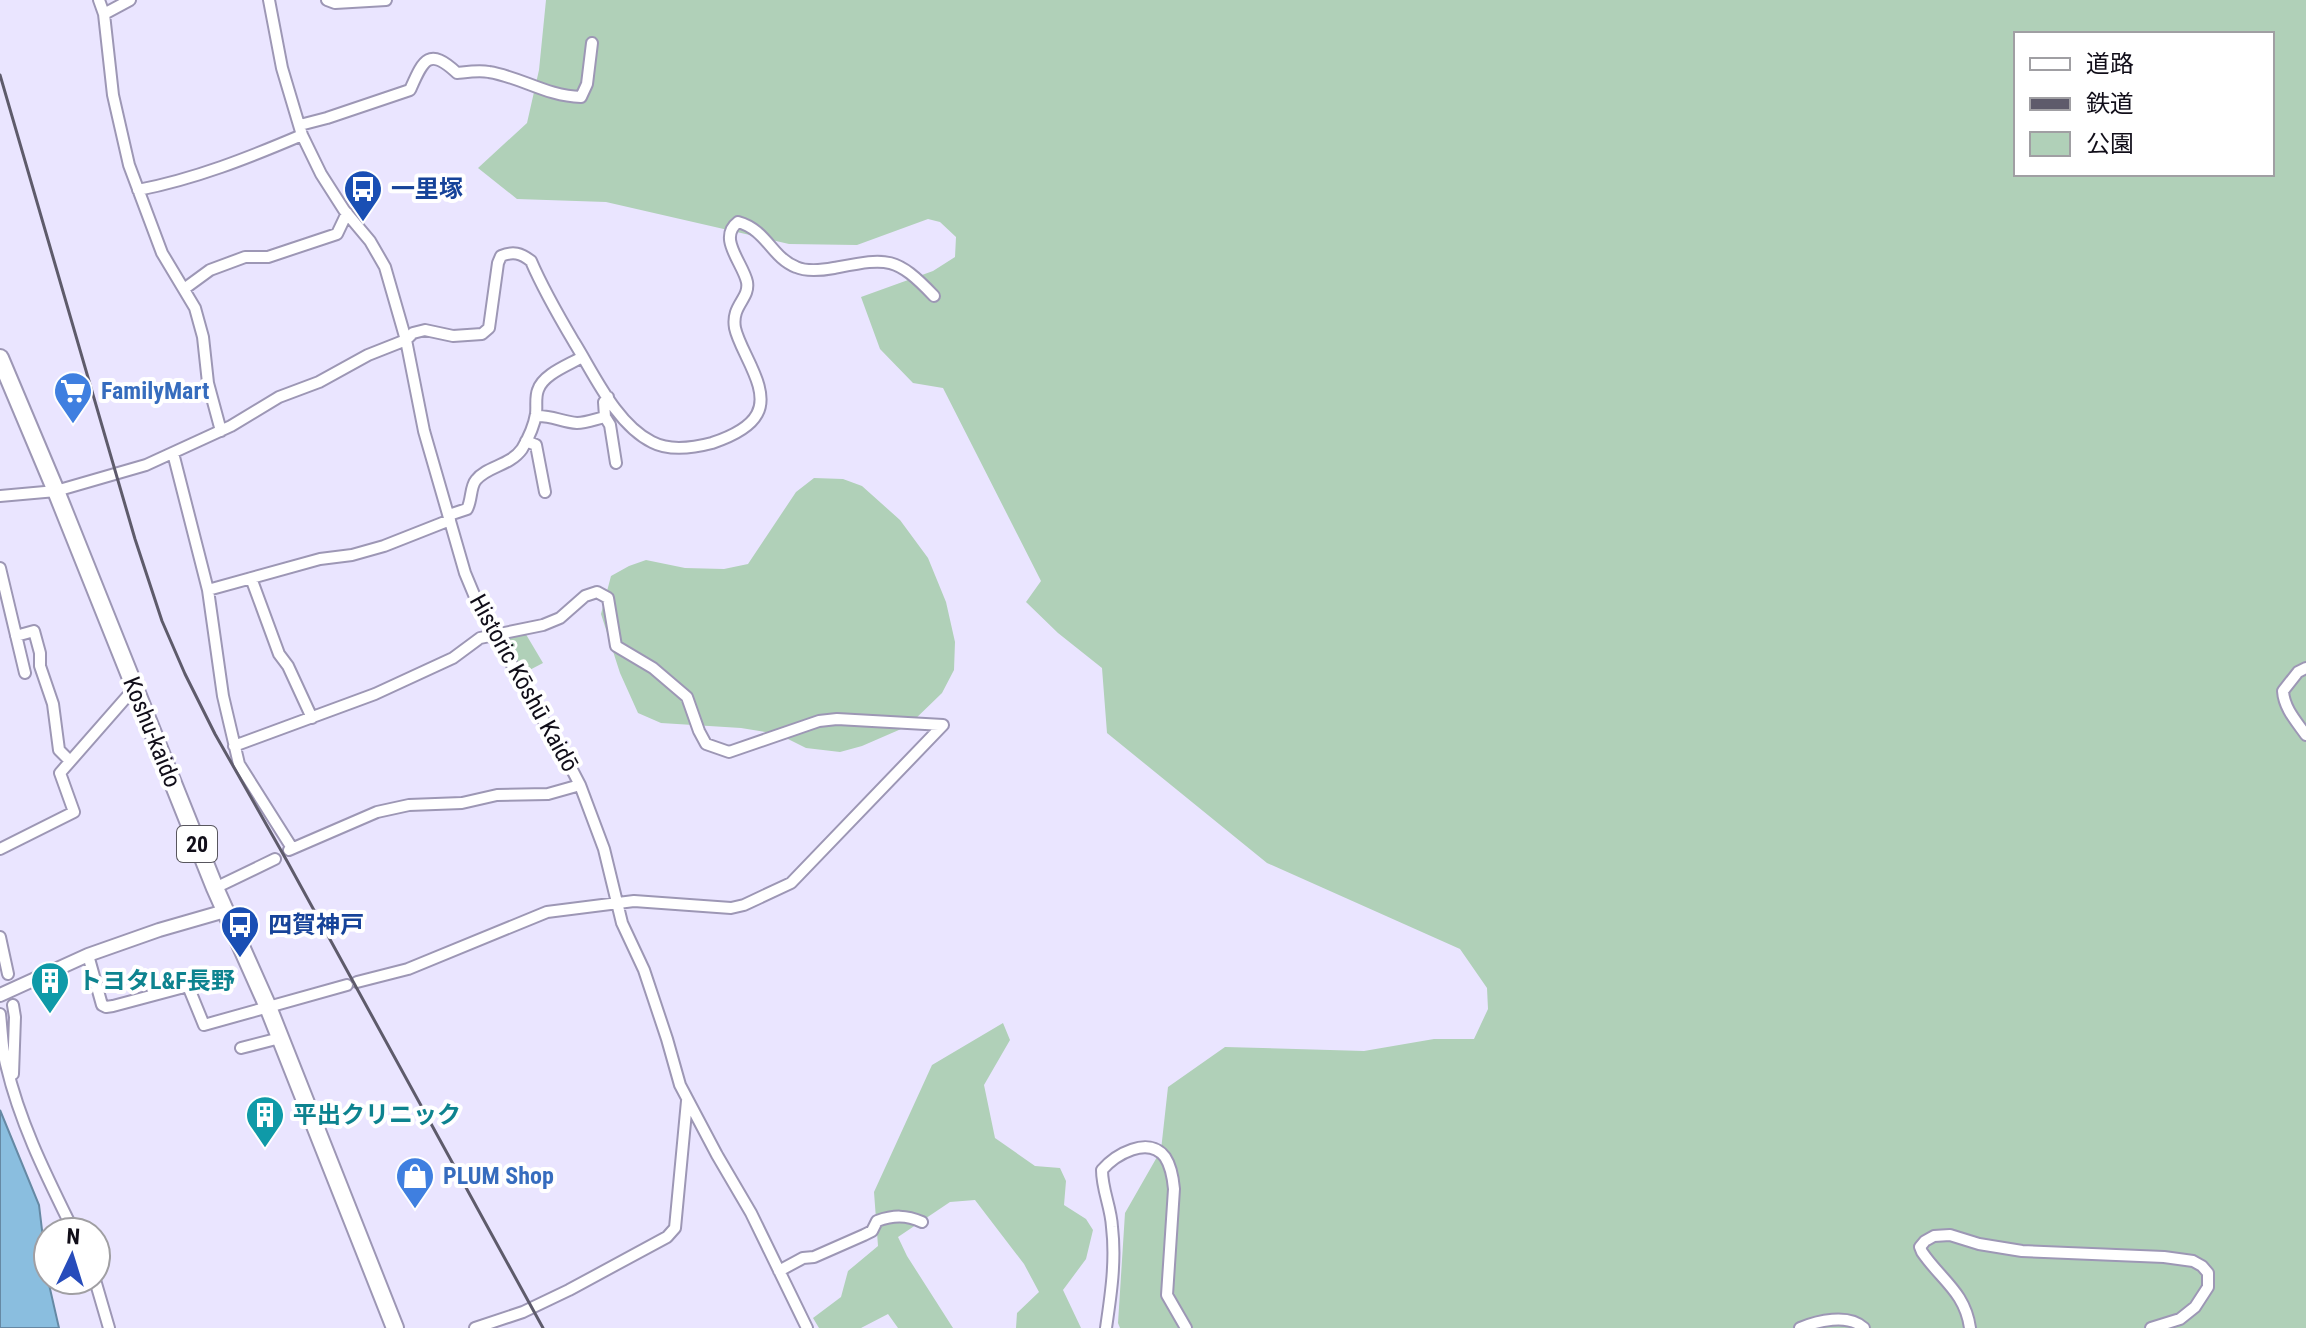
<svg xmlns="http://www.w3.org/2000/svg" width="2306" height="1328" font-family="'Roboto Condensed','Noto Sans JP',sans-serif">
<rect width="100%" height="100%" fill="#eae5ff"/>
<path fill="#b0d0b8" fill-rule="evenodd" d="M546 0H2306V1328H1120L1118 1323 1125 1213 1161 1150 1168 1087 1225 1047 1364 1051 1434 1039H1474L1488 1009 1487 988 1460 949 1267 863 1107 733 1102 668 1058 633 1026 602 1041 581 943 388 913 383 880 349 861 297 933 271 955 257 956 237 940 222 928 219 857 245 789 244 606 202 517 199 478 168 527 123 539 70ZM2016 34H2272V174H2016Z
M814 478 843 479 862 486 900 520 928 558 946 602 955 642 954 670 942 693 908 726 862 746 840 752 806 748 778 734 741 728 661 723 638 713 620 673 601 614 611 576 629 566 646 560 685 568 724 569 748 564 796 492Z
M524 631 543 663 520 675 502 635Z
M1003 1023 1010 1040 984 1085 995 1138 1035 1166 1060 1168 1066 1181 1064 1205 1086 1219 1093 1230 1086 1259 1063 1290 1081 1328H1016L1017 1313 1039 1292 1024 1264 975 1200 950 1202 898 1237 907 1256 953 1328H898L888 1314 861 1328H819L813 1318 841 1297 848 1271 878 1246 874 1192 932 1065Z"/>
<path fill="#8abedf" stroke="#6689a4" stroke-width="2" d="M0 1110 39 1205 48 1280 59 1328H0Z"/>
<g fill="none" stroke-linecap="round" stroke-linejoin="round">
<defs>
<path id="minor" d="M99 0 104 14 113 95 129 165 162 253 195 308 203 337 208 383 221 431
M269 0 282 68 302 135 321 174 344 210 370 241 385 267 406 340 424 431 465 573 480 609 496 634 524 688 568 762 580 785 604 849 622 923 644 970 667 1039 680 1085 717 1155 751 1213 807 1328
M327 0 335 3 386 0
M104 14 130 0
M300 125 327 118 410 90C423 61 428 46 457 73 467 72 479 70 489 72 521 77 546 96 581 97L587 84 592 43
M138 190C195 179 248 158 302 135
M184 289 210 270 245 257H268L337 234 347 213
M536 416C551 415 562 422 577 423 586 423 596 419 605 417L604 402 608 397
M605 417 610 425 616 463
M526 441 536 445 545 492
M173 453 208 590 223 696 239 764 292 848
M0 496 56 491 146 465 231 426 279 397 319 382 368 355 406 340 413 333 425 330 453 336 482 334 489 328 498 263 501 256C513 251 521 253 531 261 543 289 558 315 574 342 594 374 616 424 652 442 669 451 693 448 712 443 727 438 749 429 757 414 771 389 740 352 735 328 731 305 750 299 747 282 743 263 717 238 738 222 767 230 771 257 796 267 807 272 823 270 834 268 887 258 895 255 934 296
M449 515 467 509C472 500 470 487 476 480 487 466 510 466 522 449 528 439 534 426 536 414 537 407 535 397 538 390 543 374 569 365 582 357
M0 568 25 673
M251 578 279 654 288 666 312 718
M208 590 320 559 352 555 384 546 450 520
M16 636 34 631 40 653V666L53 704 59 750 70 761
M2306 668 2298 672 2283 691C2284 708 2296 721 2306 735
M234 746 375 694 453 658 480 638 543 625 560 618 585 596 597 592 608 598 616 646 653 668 687 697 699 731 706 744 729 752 819 721 837 719 943 725
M0 849 74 812 60 773 131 692
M289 850 377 812 409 805 462 803 497 795 548 794 580 785
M215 888 275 859
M0 937 8 974
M88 955 102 1005 106 1007 113 1006 188 986 204 1025 347 985
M357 982 408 969 547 912 634 901 731 908 744 905 791 883 943 725
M13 1005 15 1017 13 1074
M0 1014C2 1031 2 1048 6 1064 20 1124 47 1177 74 1232
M241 1048 280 1038
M779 1271 803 1258 814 1257 864 1235 872 1231 877 1221C894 1215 906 1215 922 1222
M95 1280 109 1328
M475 1328 523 1312 569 1290 667 1237 675 1228 687 1101
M1106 1328C1111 1294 1116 1261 1112 1227 1111 1207 1102 1190 1102 1170 1115 1155 1148 1135 1165 1157 1171 1166 1173 1178 1174 1189L1167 1295 1186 1328
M1800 1328C1817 1321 1848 1313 1864 1328
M1970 1328C1965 1292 1941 1280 1922 1252L1920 1247 1925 1241 1934 1236 1950 1235 1979 1244 2022 1251 2164 1257 2193 1261 2202 1266 2208 1273V1287L2195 1307 2180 1319 2151 1328"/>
<path id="tertiary" d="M0 995 88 955 159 930 225 911"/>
<path id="trunk" d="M0 358 56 491 215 888 268 1007 395 1328"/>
</defs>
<use href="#minor" stroke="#9d97b5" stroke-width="14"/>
<use href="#tertiary" stroke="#9d97b5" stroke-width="16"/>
<use href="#trunk" stroke="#9d97b5" stroke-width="20"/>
<use href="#minor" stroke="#fff" stroke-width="10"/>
<use href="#tertiary" stroke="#fff" stroke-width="12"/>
<use href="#trunk" stroke="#fff" stroke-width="16"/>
<path stroke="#5e5b6b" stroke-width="3" d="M0 75 135 539 162 621 185 674 215 734 287 861 543 1328"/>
</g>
<defs>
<symbol id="bus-pin" viewBox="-11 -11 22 30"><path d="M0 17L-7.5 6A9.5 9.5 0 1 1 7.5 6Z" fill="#1a4fb4" stroke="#fff"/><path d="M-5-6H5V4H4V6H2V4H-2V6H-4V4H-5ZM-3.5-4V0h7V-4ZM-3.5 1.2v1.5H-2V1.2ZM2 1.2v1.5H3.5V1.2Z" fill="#fff"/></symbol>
<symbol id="supermarket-pin" viewBox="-11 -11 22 30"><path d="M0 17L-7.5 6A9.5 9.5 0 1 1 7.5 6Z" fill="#3f7fe0" stroke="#fff"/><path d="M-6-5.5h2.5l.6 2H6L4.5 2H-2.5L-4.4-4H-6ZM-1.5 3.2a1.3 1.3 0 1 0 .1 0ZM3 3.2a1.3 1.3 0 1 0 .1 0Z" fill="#fff"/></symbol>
<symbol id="building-pin" viewBox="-11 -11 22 30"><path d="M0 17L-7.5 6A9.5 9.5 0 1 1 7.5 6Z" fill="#0f9aa8" stroke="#fff"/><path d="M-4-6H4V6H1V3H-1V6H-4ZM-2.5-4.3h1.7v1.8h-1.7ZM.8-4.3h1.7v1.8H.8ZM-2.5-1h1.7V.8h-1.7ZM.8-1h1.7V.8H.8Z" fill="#fff"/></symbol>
<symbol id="shop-pin" viewBox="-11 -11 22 30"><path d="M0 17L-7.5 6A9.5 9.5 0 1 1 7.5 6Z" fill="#3f7fe0" stroke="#fff"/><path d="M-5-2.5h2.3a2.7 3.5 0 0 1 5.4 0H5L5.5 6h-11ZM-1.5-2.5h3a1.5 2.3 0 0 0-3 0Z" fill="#fff"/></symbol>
</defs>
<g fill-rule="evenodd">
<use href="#bus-pin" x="341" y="167" width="44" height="60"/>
<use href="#supermarket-pin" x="51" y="369" width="44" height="60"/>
<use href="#bus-pin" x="218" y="903" width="44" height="60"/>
<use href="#building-pin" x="28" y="959" width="44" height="60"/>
<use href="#building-pin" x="243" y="1093" width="44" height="60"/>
<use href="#shop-pin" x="393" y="1154" width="44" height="60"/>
</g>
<g text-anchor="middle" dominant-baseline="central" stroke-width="8" stroke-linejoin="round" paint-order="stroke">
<rect fill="#fff" stroke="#58565e" stroke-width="2" x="177" y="826" width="40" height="36" rx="6"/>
<g font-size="22" font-weight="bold" fill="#110e19">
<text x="197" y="844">20</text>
</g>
<g font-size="24" font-weight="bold" fill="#164399" stroke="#fff" text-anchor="start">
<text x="391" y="189">一里塚</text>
<text x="268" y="925">四賀神戸</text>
</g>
<g font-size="24" font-weight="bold" fill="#366cbe" stroke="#fff" text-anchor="start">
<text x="101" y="391">FamilyMart</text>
<text x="443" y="1176">PLUM Shop</text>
</g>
<g font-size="24" fill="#110e19" stroke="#fff">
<text transform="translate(524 683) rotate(61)">Historic Kōshū Kaidō</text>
<text transform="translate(152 732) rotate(68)">Koshu-kaido</text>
</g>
<g font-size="24" font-weight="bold" fill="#0d838f" stroke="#fff" text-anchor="start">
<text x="78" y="981">トヨタL&amp;F長野</text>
<text x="293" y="1115">平出クリニック</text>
</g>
</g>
<rect x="2014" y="32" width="260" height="144" fill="#ffffff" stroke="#a09fa3" stroke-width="2"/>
<rect x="2030" y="58" width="40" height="12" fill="#ffffff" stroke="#a09fa3" stroke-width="2"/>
<text x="2086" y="72" font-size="24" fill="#110e19">道路</text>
<rect x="2030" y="98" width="40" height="12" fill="#5e5b6b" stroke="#a09fa3" stroke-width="2"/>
<text x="2086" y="112" font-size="24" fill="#110e19">鉄道</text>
<rect x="2030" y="132" width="40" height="24" fill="#b0d0b8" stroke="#a09fa3" stroke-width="2"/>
<text x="2086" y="152" font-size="24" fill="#110e19">公園</text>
<g transform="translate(72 1256) rotate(4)"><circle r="38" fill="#ffffff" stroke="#a09fa3" stroke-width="2"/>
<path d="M0-6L14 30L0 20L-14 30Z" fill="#274cbb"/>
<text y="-12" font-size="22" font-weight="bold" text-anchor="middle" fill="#110e19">N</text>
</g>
</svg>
